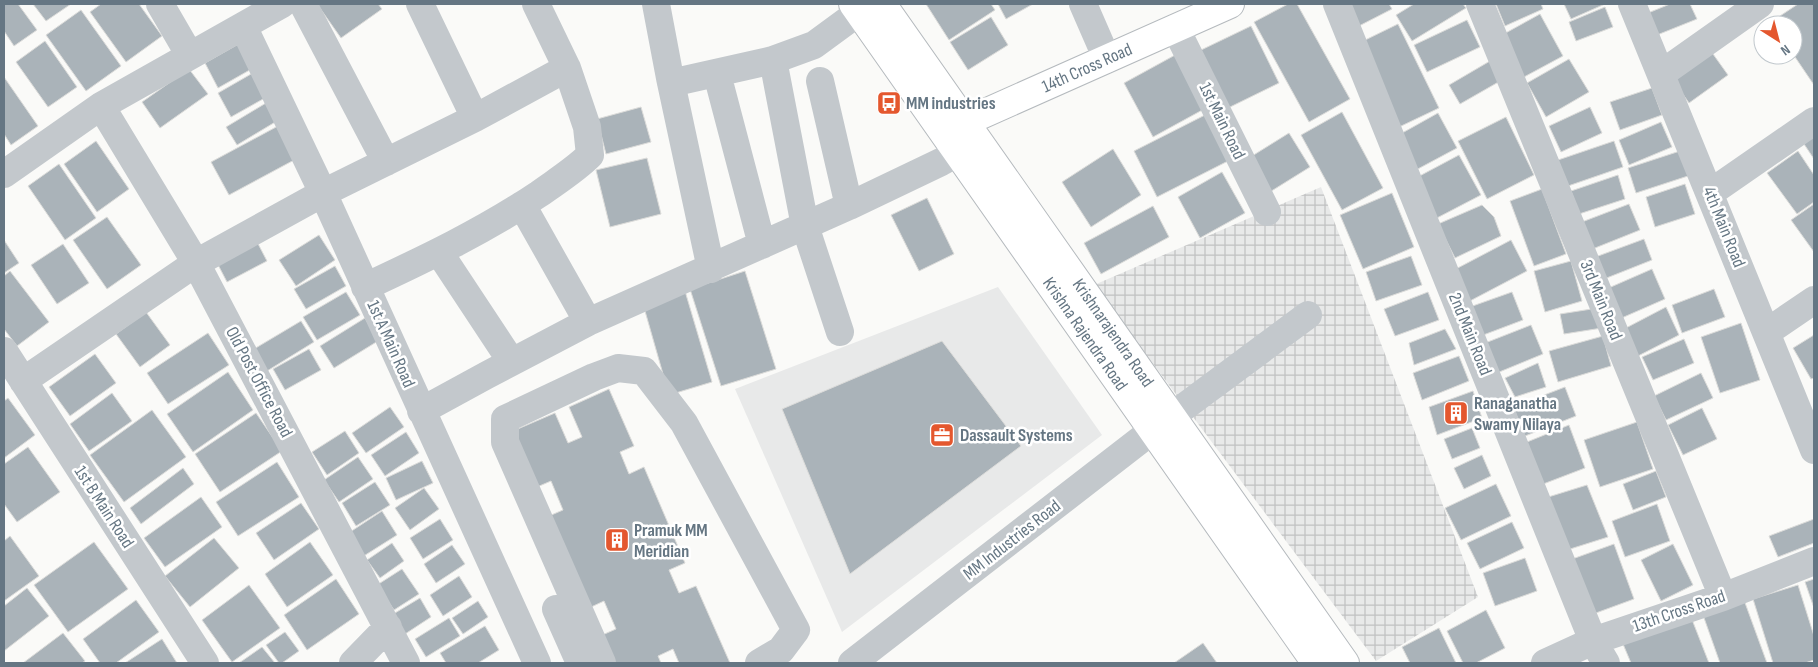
<svg xmlns="http://www.w3.org/2000/svg" width="1818" height="667" font-family="'Sofia Sans Condensed',sans-serif">
<defs>
<pattern id="industrial-grid" width="8" height="8" patternUnits="userSpaceOnUse" patternTransform="scale(1.25)"><rect width="8" height="8" fill="#e8e9e9"/><path d="M0 4h8M4 0v8" fill="none" stroke="#c0c1c2"/></pattern>
</defs>
<rect width="100%" height="100%" fill="#fafaf8"/>
<path fill="#e8e9e9" d="M998 287 1102 435 842 632 735 389Z"/>
<path fill="url(#industrial-grid)" d="M1321 187 1478 597 1376 661 1094 285Z"/>
<path fill="#aab3b9" stroke="#dcdcda" d="M4 4H18L37 30 14 46 4 31Z
M33 4H71L46 21Z
M101 4H139L162 36 126 62 90 12Z
M317 4H378L382 9 341 38Z
M926 4H991L995 10 949 40Z
M998 4H1033L1006 19Z
M1288 4H1297L1350 99 1309 122 1254 22Z
M1345 4H1389L1392 9 1357 27Z
M1414 4H1463L1466 8 1412 41 1396 15Z
M1496 4H1541L1543 9 1505 26Z
M1564 4H1605L1571 19Z
M1670 4H1690L1697 19 1657 35 1648 13Z
M1798 4H1814V85L1793 54V25H1773L1771 22Z
M1605 7 1613 27 1576 41 1569 22Z
M81 10 121 66 86 91 46 35Z
M1540 14 1563 56 1524 77 1502 35Z
M991 17 1008 45 968 70 950 42Z
M1467 20 1480 47 1427 72 1414 45Z
M1398 24 1439 108 1397 128 1357 44Z
M1251 26 1279 83 1226 109 1199 51Z
M45 41 77 87 48 107 16 62Z
M242 42 255 67 218 88 205 63Z
M1708 47 1728 75 1689 103 1669 74Z
M1177 54 1206 108 1153 137 1124 83Z
M1569 59 1589 92 1546 117 1527 83Z
M1490 61 1502 80 1460 104 1449 85Z
M189 69 208 94 160 128 142 102Z
M258 70 272 94 231 117 218 93Z
M4 77 38 126 11 145 4 134Z
M1652 88 1662 115 1620 130 1610 102Z
M266 103 277 121 237 145 226 127Z
M641 107 651 142 606 154 597 119Z
M1590 107 1602 133 1561 152 1549 126Z
M1342 112 1383 188 1342 210 1301 135Z
M1438 113 1457 148 1414 171 1395 137Z
M1207 114 1230 160 1157 197 1134 151Z
M1506 117 1534 175 1487 199 1458 141Z
M1661 122 1672 147 1629 165 1619 140Z
M278 126 296 159 229 195 211 162Z
M1289 133 1310 167 1265 195 1244 161Z
M1814 133V159L1802 141Z
M96 141 129 189 97 212 64 164Z
M1614 141 1623 167 1568 186 1558 160Z
M1113 149 1141 195 1091 227 1062 182Z
M1683 150 1691 175 1636 193 1628 168Z
M1798 151 1814 175V202L1797 214 1767 173Z
M1459 155 1481 195 1433 220 1412 180Z
M647 158 661 214 610 227 596 170Z
M59 164 96 218 65 240 28 186Z
M1222 172 1245 213 1200 238 1178 197Z
M1618 175 1625 199 1579 214 1571 191Z
M1685 184 1695 214 1655 227 1646 197Z
M1542 189 1566 254 1534 266 1510 201Z
M1392 193 1414 247 1363 269 1340 215Z
M927 198 954 254 919 271 891 215Z
M1629 204 1640 230 1585 252 1574 225Z
M1814 204V252L1791 220Z
M1482 205 1494 217 1501 236 1455 258 1438 224Z
M1153 206 1169 237 1101 274 1084 243Z
M107 217 141 265 107 289 73 240Z
M319 235 335 260 296 286 279 260Z
M254 236 267 261 227 282 214 257Z
M1644 239 1652 260 1599 281 1590 259Z
M4 240 19 263 4 273Z
M1511 240 1527 271 1468 302 1452 271Z
M63 244 89 283 57 304 31 265Z
M1411 256 1422 285 1376 301 1366 272Z
M1571 261 1582 301 1545 312 1534 271Z
M335 266 346 286 306 309 294 289Z
M1652 269 1665 299 1617 320 1604 290Z
M10 271 49 322 17 346 4 329V276Z
M745 271 776 369 721 386 690 289Z
M1714 289 1725 317 1682 333 1672 305Z
M685 291 712 382 669 395 643 304Z
M346 292 360 315 317 340 303 317Z
M1428 292 1439 320 1395 336 1384 309Z
M1512 292 1523 320 1478 337 1467 308Z
M1666 307 1679 335 1638 356 1624 329Z
M1598 308 1602 328 1564 334 1560 314Z
M146 312 170 345 140 367 116 334Z
M365 318 378 341 334 368 320 346Z
M301 321 314 342 267 371 254 349Z
M1741 323 1760 380 1720 393 1701 337Z
M1531 325 1543 354 1492 375 1480 345Z
M1445 329 1456 349 1414 365 1409 343Z
M208 333 229 365 168 404 147 373Z
M1814 335V378L1811 379 1793 348Z
M1603 336 1611 366 1558 382 1549 351Z
M1684 339 1694 363 1653 380 1642 357Z
M942 341 1021 446 850 574 782 409Z
M309 349 321 370 285 390 273 369Z
M95 354 116 383 70 416 49 387Z
M1459 356 1469 381 1422 400 1413 373Z
M1538 363 1546 387 1515 397 1505 378Z
M228 372 253 410 193 452 167 414Z
M1701 373 1713 398 1666 420 1654 396Z
M1565 387 1576 416 1525 436 1513 407Z
M609 389 634 446 620 452 629 474 644 467 685 563 669 570 679 593 696 586 730 663H679L673 649 658 656 661 663H612L600 636 616 629 604 601 589 608 549 516 563 510 551 481 537 487 513 431 555 413 568 443 582 437 569 407Z
M1473 391 1482 418 1437 435 1429 407Z
M112 393 132 421 89 451 70 424Z
M8 398 35 435 4 458V401Z
M390 407 404 427 366 453 352 433Z
M1702 408 1717 439 1683 455 1668 425Z
M152 410 186 457 124 502 90 455Z
M256 413 282 451 220 492 195 454Z
M1637 422 1653 469 1600 487 1584 440Z
M1569 425 1585 468 1538 486 1522 444Z
M1472 428 1480 448 1452 459 1444 439Z
M345 431 359 453 327 475 312 452Z
M406 432 419 453 385 476 371 455Z
M28 447 60 492 17 522 4 504V464Z
M1482 455 1491 476 1464 489 1454 468Z
M358 457 373 479 339 502 324 480Z
M422 461 433 483 396 500 386 478Z
M277 462 299 497 238 536 216 502Z
M183 468 194 484 141 524 130 508Z
M1656 471 1666 497 1633 510 1623 484Z
M375 482 390 505 356 526 342 503Z
M1496 484 1511 516 1461 540 1445 508Z
M1587 485 1608 537 1567 550 1545 498Z
M424 488 439 509 410 530 395 508Z
M201 497 222 527 165 567 144 538Z
M301 503 319 529 274 560 256 533Z
M1657 504 1670 541 1625 557 1612 521Z
M382 511 397 535 359 559 344 536Z
M440 519 453 540 423 559 410 538Z
M1814 519V543L1778 557 1769 536Z
M1512 522 1524 548 1480 569 1467 543Z
M10 536 39 576 4 601V541Z
M214 538 239 568 190 607 165 576Z
M94 542 128 589 68 632 34 585Z
M310 542 333 575 287 607 265 574Z
M392 543 404 561 380 578 367 560Z
M1614 544 1634 599 1585 617 1564 562Z
M1673 544 1693 585 1661 601 1641 560Z
M452 545 465 564 436 583 424 564Z
M1525 558 1537 591 1495 606 1483 573Z
M402 569 419 594 394 610 377 585Z
M459 576 472 597 443 616 430 595Z
M336 579 359 614 307 650 284 615Z
M1814 579V608L1805 582Z
M249 585 280 628 232 662 202 620Z
M1798 585 1814 636V660L1805 663H1773L1753 599Z
M27 588 49 616 4 651V606Z
M420 598 431 617 402 636 390 616Z
M136 600 159 632 116 663H100L83 639Z
M1744 600 1767 663H1720L1703 615Z
M478 601 488 617 463 634 452 618Z
M1486 610 1505 648 1476 663H1463L1447 631Z
M1691 617 1709 663H1631L1623 644Z
M449 618 460 636 426 657 415 639Z
M485 626 499 650 478 663H446L440 653Z
M1439 628 1456 663H1410L1402 647Z
M285 632 299 651 282 663H279L266 645Z
M63 633 85 661 82 663H23Z
M162 639 177 663H125Z
M1203 643 1217 663H1174Z
M262 647 275 663H239Z"/>
<g fill="none" stroke-linecap="round" stroke-linejoin="round">
<defs>
<path id="major" d="M853 4 1316 663
M882 4 1345 663
M949 132 965 122 1230 4"/>
</defs>
<use href="#major" stroke="#b5babe" stroke-width="30"/>
<path stroke="#c3c8cc" stroke-width="28" d="M160 4 189 54
M303 4 386 162
M420 4 475 118
M536 4 567 68
M656 4 670 78 711 269
M1083 4 1107 59
M1337 4 1593 641 1606 663
M1480 4 1723 597
M1632 4 1814 450
M243 26 323 193 537 663
M1176 29 1267 212
M773 60 805 226 840 332
M717 74 762 245
M1661 74 1760 4
M820 81 849 206
M671 83 773 60 814 45 859 12
M101 106 196 263 406 663
M4 174 101 106 282 4
M1710 193 1814 121
M522 205 588 322
M439 252 511 361
M1767 332 1814 300
M4 351 205 663
M23 381 196 263 323 193 475 118 567 68 587 127 590 155C575 170 557 181 539 194 484 231 425 259 365 287
M421 411 487 375 588 322 849 206 941 162 977 142
M556 609 580 663
M353 663 388 627
M602 663 505 442V419L594 377 618 368 644 371 684 423 796 630 781 650 759 663
M852 663 1153 430 1308 315
M1545 663 1593 641 1723 597 1814 561"/>
<use href="#major" stroke="#fff" stroke-width="28"/>
</g>
<defs>
<symbol id="bus-square" viewBox="-11 -11 22 22"><rect x="-9" y="-9" width="18" height="18" rx="4" fill="#e4572e" stroke="#fff"/><path d="M-5-6H5V4H4V6H2V4H-2V6H-4V4H-5ZM-3.5-4V0h7V-4ZM-3.5 1.2v1.5H-2V1.2ZM2 1.2v1.5H3.5V1.2Z" fill="#fff"/></symbol>
<symbol id="building-square" viewBox="-11 -11 22 22"><rect x="-9" y="-9" width="18" height="18" rx="4" fill="#e4572e" stroke="#fff"/><path d="M-4-6H4V6H1V3H-1V6H-4ZM-2.5-4.3h1.7v1.8h-1.7ZM.8-4.3h1.7v1.8H.8ZM-2.5-1h1.7V.8h-1.7ZM.8-1h1.7V.8H.8Z" fill="#fff"/></symbol>
<symbol id="office-square" viewBox="-11 -11 22 22"><rect x="-9" y="-9" width="18" height="18" rx="4" fill="#e4572e" stroke="#fff"/><path d="M-6-3h4V-5.5h4V-3h4V5H-6ZM-1-4.5V-3h2v-1.5ZM-6 0V1H6V0Z" fill="#fff"/></symbol>
</defs>
<g fill-rule="evenodd">
<use href="#bus-square" x="875" y="89" width="28" height="28"/>
<use href="#building-square" x="1442" y="399" width="28" height="28"/>
<use href="#office-square" x="928" y="421" width="28" height="28"/>
<use href="#building-square" x="603" y="526" width="28" height="28"/>
</g>
<g text-anchor="middle" dominant-baseline="central" stroke-width="5" stroke-linejoin="round" paint-order="stroke">
<g font-size="18" fill="#657683" stroke="#fff">
<text transform="translate(1087 68) rotate(-24)">14th Cross Road</text>
<text transform="translate(1222 121) rotate(64)">1st Main Road</text>
<text transform="translate(1724 227) rotate(68)">4th Main Road</text>
<text transform="translate(1601 300) rotate(68)">3rd Main Road</text>
<text transform="translate(1113 333) rotate(55)">Krishnarajendra Road</text>
<text transform="translate(1085 334) rotate(55)">Krishna Rajendra Road</text>
<text transform="translate(1470 334) rotate(68)">2nd Main Road</text>
<text transform="translate(391 344) rotate(66)">1st A Main Road</text>
<text transform="translate(259 382) rotate(62)">Old Post Office Road</text>
<text transform="translate(104 507) rotate(57)">1st B Main Road</text>
<text transform="translate(1012 540) rotate(-38)">MM Industries Road</text>
<text transform="translate(1679 611) rotate(-19)">13th Cross Road</text>
</g>
<g font-size="18" font-weight="bold" fill="#657683" stroke="#fff" text-anchor="start">
<text x="906" y="103">MM industries</text>
<text x="1474" y="403">Ranaganatha<tspan x="1474" dy="21">Swamy Nilaya</tspan></text>
<text x="960" y="435">Dassault Systems</text>
<text x="634" y="530">Pramuk MM<tspan x="634" dy="21">Meridian</tspan></text>
</g>
</g>
<rect width="1818" height="667" fill="none" stroke="#657683" stroke-width="10"/>
<g transform="translate(1778 40) rotate(144)"><circle r="24" fill="#ffffff" stroke="#c1c8cd"/>
<path d="M0-4L9 19L0 12L-9 19Z" fill="#e4572e"/>
<text y="-8" font-size="14" font-weight="bold" text-anchor="middle" fill="#657683">N</text>
</g>
</svg>
